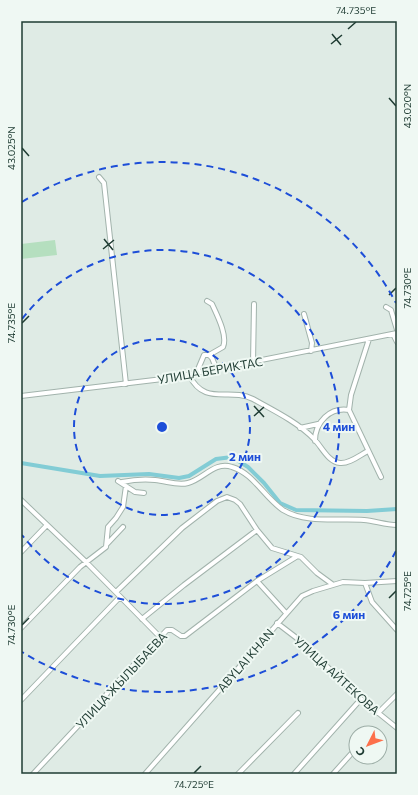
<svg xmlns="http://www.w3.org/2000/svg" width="418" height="795" font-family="Commissioner,sans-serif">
<rect width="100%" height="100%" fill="#dfebe5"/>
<path fill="#b5dfbf" d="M55 240 57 255 21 259V244Z"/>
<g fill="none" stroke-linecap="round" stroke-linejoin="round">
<path stroke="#82ccd5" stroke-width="4" d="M21 463 100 476 149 474 179 478 189 476 216 459 232 457 248 467 264 483 280 503 296 510 367 511 397 509"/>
<defs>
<path id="minor" d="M99 177 104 183 126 384
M207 301 212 304C217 315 228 336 223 347L209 355
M386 307 391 310 397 330
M304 314 312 343 311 351
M393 334 397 342
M369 339 351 395 349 410 381 477
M253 363 254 304
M196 374 204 355H209L212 358 217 370
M189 375C205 407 229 387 253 399 273 410 299 423 314 439 322 447 328 462 340 463 349 464 360 455 368 451
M21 396 171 378 397 333
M300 428 318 424
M315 441C315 422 330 407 349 410
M118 481 135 492 144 493
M122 482C132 480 145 479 155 480 167 481 177 486 188 483 204 479 214 461 232 467 253 473 265 498 283 510 306 524 338 518 364 520 375 521 386 525 397 525
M21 500 86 562 160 637
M107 544 123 527
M21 552 47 525
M257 581 286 613
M365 583 372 602 397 630
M116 592 182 528 217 501 227 497 235 500 240 504 257 530 272 548 301 557 317 573 332 584
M142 619 184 585 257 530
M277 623 298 639 361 699 397 728
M21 628 80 567 106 547 108 527 116 518 123 507 126 486
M21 700 118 599H122
M378 713 397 694
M33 774 104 698 108 692 167 630H172L181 636H185L257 581 296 557
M145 774 302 596 313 591 343 582 365 583 397 581
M238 774 298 713
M294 774 361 699
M333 774 351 754"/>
</defs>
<use href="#minor" stroke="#a2b3ac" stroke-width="6"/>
<use href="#minor" stroke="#fff" stroke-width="4"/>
</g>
<path fill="none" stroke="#1f3c33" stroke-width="1.5" d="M348 29 356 22M332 34 341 45M331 44 342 35M389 98 396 106M22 148 29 156M104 239 113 250M103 249 114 240M389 295 396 288M22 323 29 316M254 406 264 417M254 416 264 407M389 598 396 591M22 625 29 618M194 773 201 766"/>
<g fill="none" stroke="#1d4ed8" stroke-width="2" stroke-dasharray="7 5">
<circle cx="162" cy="427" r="88"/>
<path d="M22 319A177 177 0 1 1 22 535"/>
<path d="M396 551A265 265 0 0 1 22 652M22 202A265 265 0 0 1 396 303"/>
</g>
<g text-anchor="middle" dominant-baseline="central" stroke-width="4" stroke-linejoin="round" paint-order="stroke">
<g font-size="12" fill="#1f3c33" stroke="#eff8f3">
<text transform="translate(210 370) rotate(-10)">УЛИЦА БЕРИКТАС</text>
<text transform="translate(245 660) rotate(-49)">ABYLAI KHAN</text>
<text transform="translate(337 675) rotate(42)">УЛИЦА АЙТЕКОВА</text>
<text transform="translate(121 680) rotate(-47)">УЛИЦА ЖЫЛЫБАЕВА</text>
</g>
</g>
<circle cx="162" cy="427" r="6" fill="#1d4ed8" stroke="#eff8f3" stroke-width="2"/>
<g font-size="12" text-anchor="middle" font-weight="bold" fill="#1d4ed8" stroke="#eff8f3" stroke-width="4" stroke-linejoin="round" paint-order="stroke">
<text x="339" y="431">4 мин</text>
<text x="245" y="461">2 мин</text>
<text x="349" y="619">6 мин</text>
</g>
<rect width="418" height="795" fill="none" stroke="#eff8f3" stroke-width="44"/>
<g transform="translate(368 745) rotate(228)"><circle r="19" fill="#eff8f3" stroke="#9cada6"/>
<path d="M0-3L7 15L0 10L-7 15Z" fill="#fd704b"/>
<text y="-6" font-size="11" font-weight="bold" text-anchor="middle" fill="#1f3c33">С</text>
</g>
<rect x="22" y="22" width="374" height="751" fill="none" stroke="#1f3c33" stroke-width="1.5"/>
<g font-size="10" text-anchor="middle" fill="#1f3c33">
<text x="356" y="14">74.735°E</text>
<text transform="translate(407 106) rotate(-90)" y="4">43.020°N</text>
<text transform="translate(11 148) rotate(-90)" y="4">43.025°N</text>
<text transform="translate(407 288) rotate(-90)" y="4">74.730°E</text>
<text transform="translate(11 323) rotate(-90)" y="4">74.735°E</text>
<text transform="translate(407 591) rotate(-90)" y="4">74.725°E</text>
<text transform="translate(11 625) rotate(-90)" y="4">74.730°E</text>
<text x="194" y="788">74.725°E</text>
</g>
</svg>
